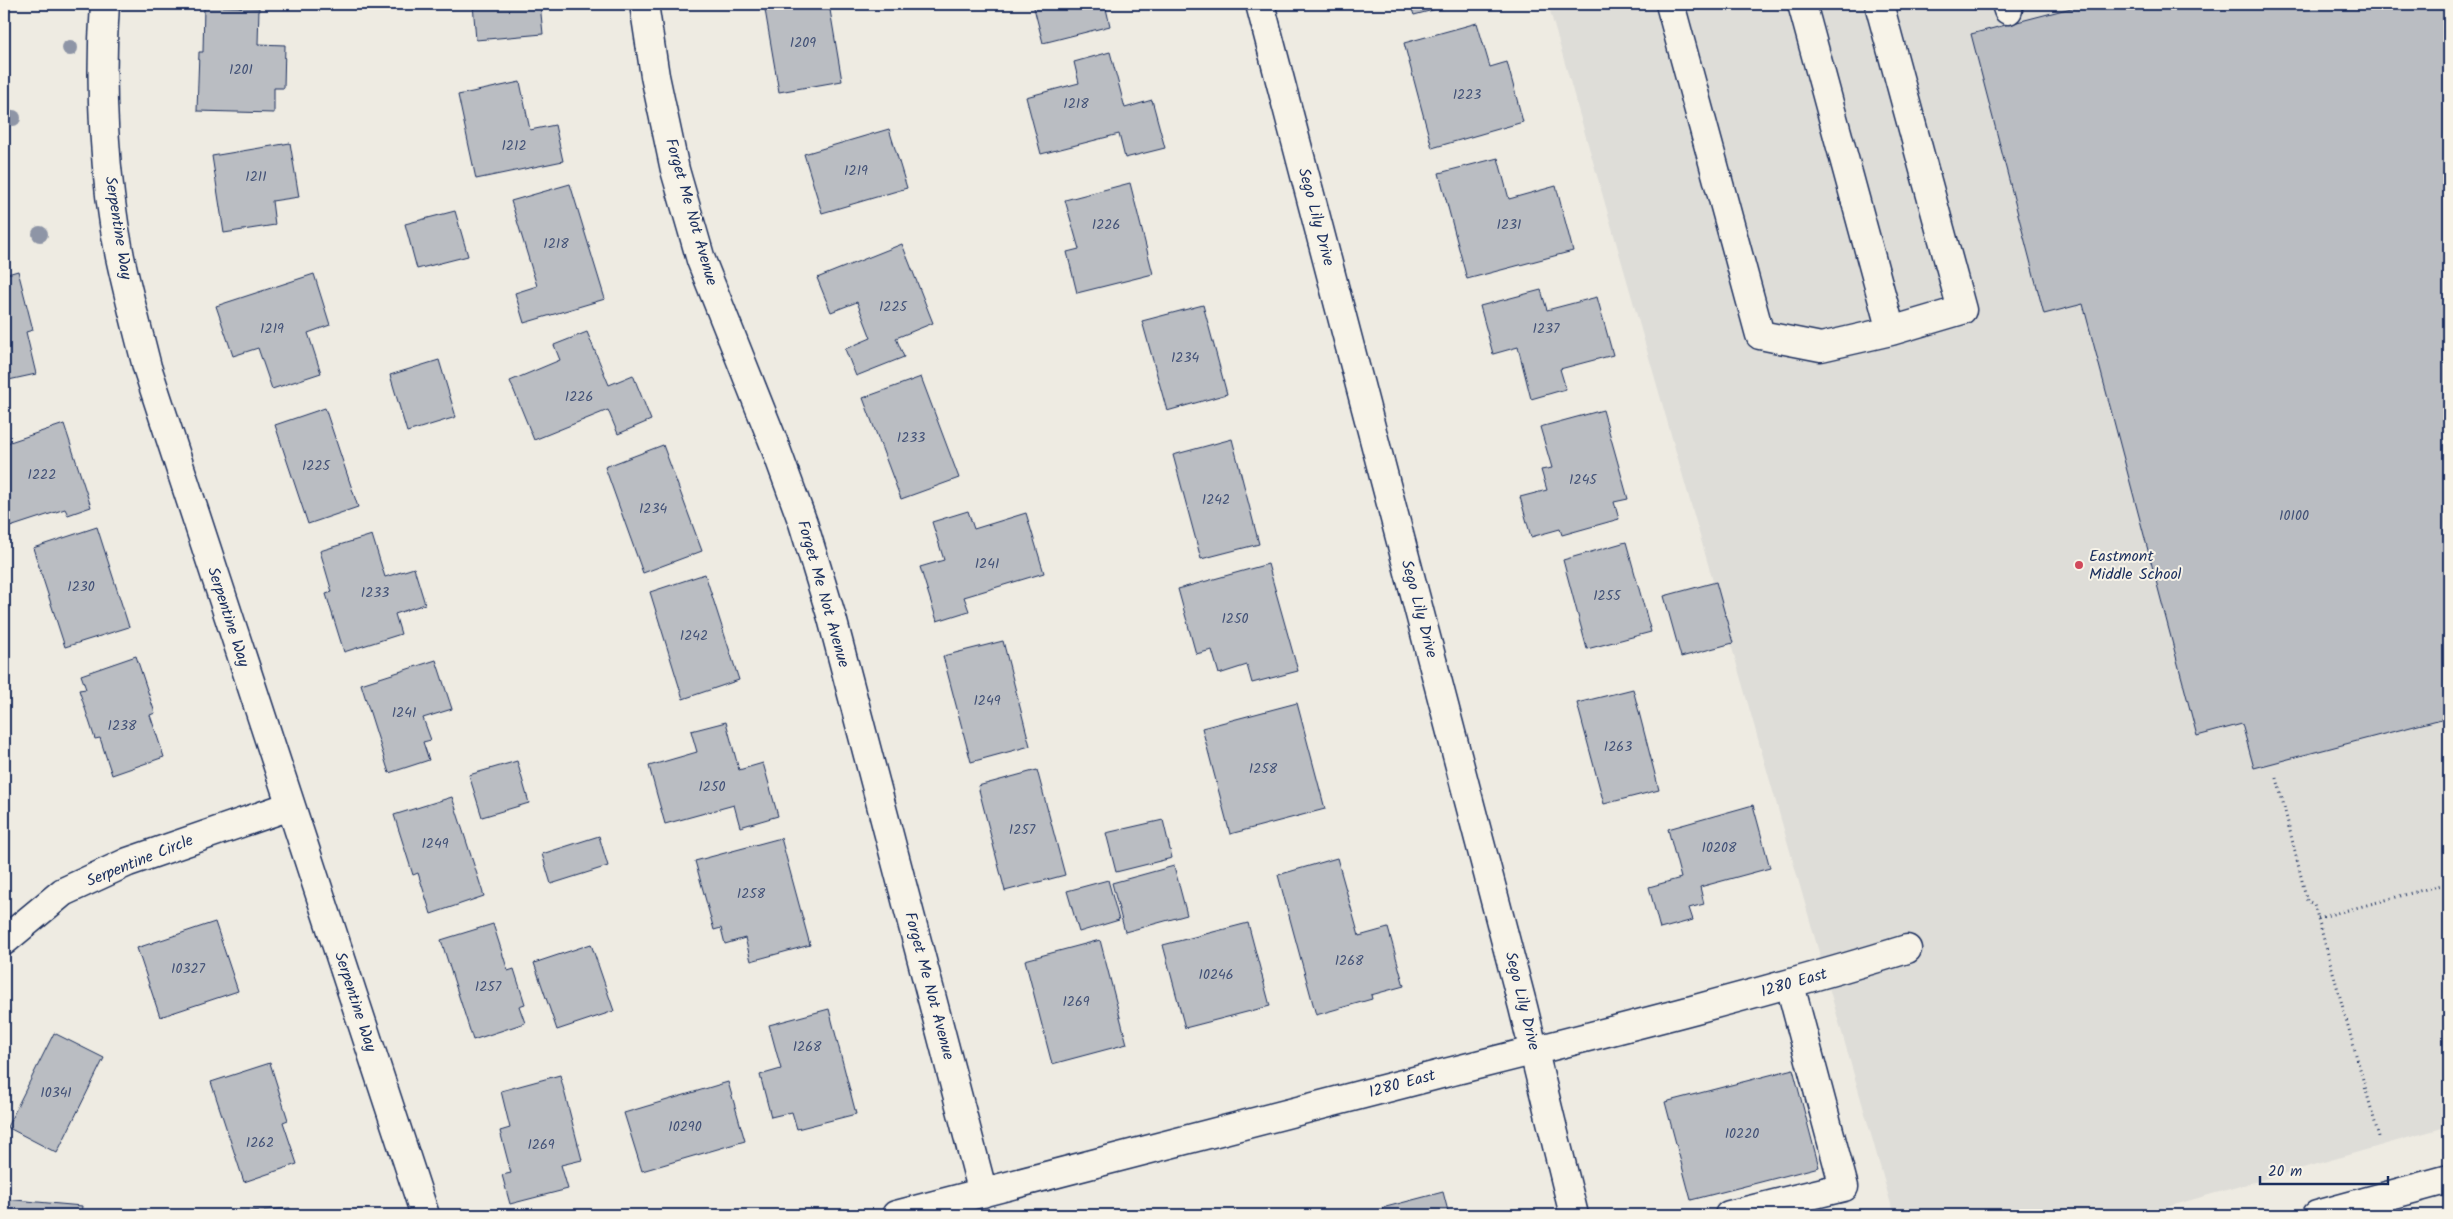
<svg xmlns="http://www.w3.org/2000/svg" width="2453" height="1219" font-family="Kalam,sans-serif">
<rect width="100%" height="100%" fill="#eeebe2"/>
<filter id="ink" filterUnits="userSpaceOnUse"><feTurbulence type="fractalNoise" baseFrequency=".02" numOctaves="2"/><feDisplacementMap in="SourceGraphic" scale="10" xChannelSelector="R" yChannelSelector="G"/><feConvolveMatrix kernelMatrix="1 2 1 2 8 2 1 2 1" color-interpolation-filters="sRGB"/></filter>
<g filter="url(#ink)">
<path fill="#deddd8" d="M1548 4H2449V1126L2139 1215H1894Z"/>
<path fill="#babdc2" stroke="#1b2f5e" d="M473 4H540L543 34 476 40Z
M764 4H829L842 81 779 92Z
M1033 4H1105L1110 26 1043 43Z
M1410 4H1456L1414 15Z
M2074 4H2449V717L2254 768 2242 724 2197 736 2083 304 2044 314 1971 34 2075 7Z
M204 6 259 8 258 44 285 45 284 88H274V113L197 111 199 52H203Z
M1477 23 1490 67 1507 62 1523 122 1432 148 1404 43Z
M1110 52 1125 108 1152 100 1165 148 1125 158 1119 134 1041 154 1026 97 1079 83 1074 62Z
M520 82 530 130 555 125 563 161 476 179 458 95Z
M889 129 907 188 822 213 804 154Z
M290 143 299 197 272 201 275 225 224 233 212 156Z
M1498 158 1509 199 1556 186 1573 251 1467 279 1439 173Z
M1130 183 1153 274 1077 293 1067 252 1079 249 1065 200Z
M570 184 605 299 524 323 515 293 537 286 511 201Z
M4 197 9 240 4 241Z
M455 211 468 256 417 269 405 224Z
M902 244 933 323 896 338 904 357 856 376 845 349 871 338 857 302 831 312 817 278Z
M18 271 33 330 26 332 36 374 4 381V275Z
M314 274 330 325 308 333 321 373 272 389 258 348 233 356 216 306Z
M1541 290 1547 310 1597 297 1613 355 1560 369 1566 389 1531 399 1518 347 1493 354 1480 306Z
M1203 305 1227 394 1167 411 1142 321Z
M587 332 609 385 633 375 651 420 618 434 608 410 534 440 510 381 560 360 554 345Z
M439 360 456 417 407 432 390 375Z
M921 377 959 478 901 499 863 398Z
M325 408 358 507 308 524 275 425Z
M1603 410 1628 499 1614 502 1619 519 1562 535 1560 529 1531 537 1520 497 1547 490 1541 470 1552 468 1540 427Z
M64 424 91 507 68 515 65 509 4 529V444Z
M1232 439 1259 544 1201 559 1173 455Z
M663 445 702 551 643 573 605 467Z
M968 511 974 529 1026 513 1044 573 964 597 969 611 937 621 920 567 944 560 932 522Z
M97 527 129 627 65 647 33 548Z
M372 535 385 577 414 568 425 604 395 614 401 634 344 652 326 594 332 592 320 551Z
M1626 542 1651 632 1587 649 1563 560Z
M1268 564 1298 671 1252 683 1247 665 1219 674 1212 650 1196 654 1178 589Z
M705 574 739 680 683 699 650 592Z
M1716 582 1733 643 1681 657 1664 596Z
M1003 641 1030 746 971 762 943 656Z
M136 656 155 713 150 715 164 757 112 775 100 738 95 739 79 690 86 689 81 675Z
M436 660 452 709 423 718 431 740 423 742 429 760 389 773 361 684Z
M1633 689 1659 790 1604 804 1577 703Z
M1297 703 1325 809 1230 834 1202 728Z
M726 722 739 770 763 763 778 816 740 827 734 805 665 824 649 766 697 752 691 731Z
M517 761 529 803 482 817 469 775Z
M1037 770 1065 875 1005 891 978 786Z
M452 797 484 896 431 914 418 873 413 875 394 815Z
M1753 805 1770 868 1700 887 1704 904 1689 908 1693 920 1660 929 1649 887 1681 878 1668 829Z
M1163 820 1172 858 1116 872 1106 833Z
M599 836 608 866 551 884 542 854Z
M781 838 810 945 751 961 745 938 725 944 721 928 714 930 695 861Z
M1337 858 1359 936 1388 928 1404 986 1371 995 1372 999 1316 1015 1278 875Z
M1174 866 1187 915 1125 932 1112 883Z
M1108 880 1119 920 1079 932 1067 891Z
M215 922 238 991 160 1017 137 948Z
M1248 923 1270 1006 1185 1028 1163 945Z
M493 924 508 971 514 969 525 1004 519 1006 525 1023 473 1040 441 940Z
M1100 940 1127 1044 1052 1064 1025 960Z
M591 944 614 1011 557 1030 534 963Z
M829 1009 856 1114 797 1129 792 1112 771 1117 760 1075 781 1069 769 1025Z
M54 1033 104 1058 57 1153 7 1127Z
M270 1063 288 1120 283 1122 297 1164 244 1182 211 1082Z
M1793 1069 1819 1167 1691 1200 1665 1102Z
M560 1075 582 1160 561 1165 568 1189 510 1204 502 1175 511 1173 500 1131 510 1128 501 1091Z
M728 1082 745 1141 642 1171 624 1113Z
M1443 1192 1449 1215H1384L1382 1208Z
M4 1199 82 1206 81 1215H4Z
M290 1208V1215H235V1212Z"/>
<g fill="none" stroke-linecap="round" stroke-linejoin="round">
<defs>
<path id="minor" d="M105 4C99 84 104 178 120 257 128 294 138 331 147 367L425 1215
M644 4 655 76 675 170 701 260 773 441 803 523 832 618 983 1193
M1670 4 1760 335 1821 347 1891 331 1802 4
M1879 4 1962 310 1891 331
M2006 4 2008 10
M4 941 63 892 128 862 290 806
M896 1215C1079 1168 1262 1119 1445 1073 1600 1034 1754 996 1907 949
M1729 1215 1844 1187 1790 985"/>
<path id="major" d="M1260 4 1523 1007 1574 1215
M2317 1215 2449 1179"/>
</defs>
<use href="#minor" stroke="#1b2f5e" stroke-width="31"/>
<use href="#major" stroke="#1b2f5e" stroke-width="31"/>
<path stroke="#1b2f5e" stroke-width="3" stroke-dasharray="1 4" stroke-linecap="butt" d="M2277 778 2307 901 2314 904 2379 1137
M2318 918 2449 883"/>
<use href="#minor" stroke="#f7f3e8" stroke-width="28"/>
<use href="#major" stroke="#f7f3e8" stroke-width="28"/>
</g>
<g fill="#8e95a6">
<circle cx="70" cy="48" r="8"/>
<circle cx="13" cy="118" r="8"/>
<circle cx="40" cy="234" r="8"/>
</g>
</g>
<circle fill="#d1495b" stroke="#f7f3e8" stroke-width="2" cx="2079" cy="565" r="5"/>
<g text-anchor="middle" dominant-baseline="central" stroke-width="4" stroke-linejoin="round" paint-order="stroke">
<g font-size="14" fill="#435277">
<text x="803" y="43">1209</text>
<text x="241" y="70">1201</text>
<text x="1467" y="95">1223</text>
<text x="1076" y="104">1218</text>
<text x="514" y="146">1212</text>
<text x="856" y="171">1219</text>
<text x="256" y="177">1211</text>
<text x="1106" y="225">1226</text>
<text x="1509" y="225">1231</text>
<text x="556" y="244">1218</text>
<text x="893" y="307">1225</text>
<text x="272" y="329">1219</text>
<text x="1546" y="329">1237</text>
<text x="1185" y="358">1234</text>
<text x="579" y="397">1226</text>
<text x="911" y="438">1233</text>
<text x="316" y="466">1225</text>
<text x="42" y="475">1222</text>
<text x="1583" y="480">1245</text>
<text x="1216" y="500">1242</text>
<text x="653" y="509">1234</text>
<text x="2294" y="516">10100</text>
<text x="987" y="564">1241</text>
<text x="81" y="587">1230</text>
<text x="375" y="593">1233</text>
<text x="1607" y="596">1255</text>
<text x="1235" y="619">1250</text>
<text x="694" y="636">1242</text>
<text x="987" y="701">1249</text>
<text x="404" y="713">1241</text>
<text x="122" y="726">1238</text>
<text x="1618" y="747">1263</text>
<text x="1263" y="769">1258</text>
<text x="712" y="787">1250</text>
<text x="1022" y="830">1257</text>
<text x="435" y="844">1249</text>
<text x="1719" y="848">10208</text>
<text x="751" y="894">1258</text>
<text x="1349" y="961">1268</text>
<text x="188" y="969">10327</text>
<text x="1216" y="975">10246</text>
<text x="488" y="987">1257</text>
<text x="1076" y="1002">1269</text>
<text x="807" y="1047">1268</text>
<text x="56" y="1093">10341</text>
<text x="685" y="1127">10290</text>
<text x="1742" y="1134">10220</text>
<text x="260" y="1143">1262</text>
<text x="541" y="1145">1269</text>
</g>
<g font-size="16" fill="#1b2f5e" stroke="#f7f3e8">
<text transform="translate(691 212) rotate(74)">Forget Me Not Avenue</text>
<text transform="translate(1316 217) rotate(75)">Sego Lily Drive</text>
<text transform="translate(118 228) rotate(81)">Serpentine Way</text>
<text transform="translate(823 594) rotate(74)">Forget Me Not Avenue</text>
<text transform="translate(1419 609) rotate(75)">Sego Lily Drive</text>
<text transform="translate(228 617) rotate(72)">Serpentine Way</text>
<text transform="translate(140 861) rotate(-22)">Serpentine Circle</text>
<text transform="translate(1794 983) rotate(-16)">1280 East</text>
<text transform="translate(929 986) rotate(75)">Forget Me Not Avenue</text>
<text transform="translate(1522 1001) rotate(76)">Sego Lily Drive</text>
<text transform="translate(355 1002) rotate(72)">Serpentine Way</text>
<text transform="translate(1402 1084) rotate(-15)">1280 East</text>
</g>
<g font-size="16" fill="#1b2f5e" stroke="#f7f3e8" text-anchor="start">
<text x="2089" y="556">Eastmont<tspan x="2089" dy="18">Middle School</tspan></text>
</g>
</g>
<rect width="2453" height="1219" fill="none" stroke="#f7f3e8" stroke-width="20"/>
<rect x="10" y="10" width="2433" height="1199" fill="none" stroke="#1b2f5e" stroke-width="2" filter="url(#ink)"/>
<path d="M2260 1176v8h128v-8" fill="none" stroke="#1b2f5e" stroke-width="2.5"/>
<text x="2268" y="1176" font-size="15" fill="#1b2f5e" stroke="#f7f3e8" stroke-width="4" paint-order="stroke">20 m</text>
</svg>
